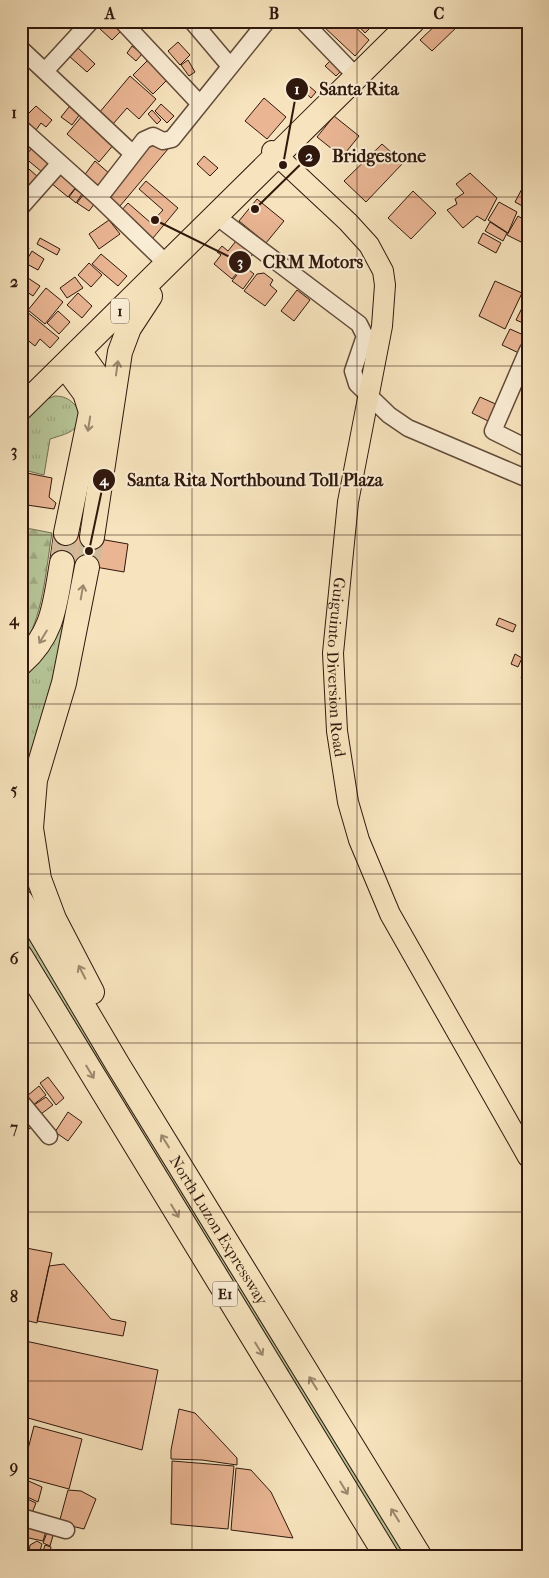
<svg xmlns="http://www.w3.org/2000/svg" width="549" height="1578" font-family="'IM FELL French Canon',serif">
<defs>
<pattern id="grass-tufts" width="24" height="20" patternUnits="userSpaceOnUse" patternTransform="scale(1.25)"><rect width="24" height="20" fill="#b6c597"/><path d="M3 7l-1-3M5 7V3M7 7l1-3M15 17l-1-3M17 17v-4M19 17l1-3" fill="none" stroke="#9da881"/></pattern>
<pattern id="forest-firs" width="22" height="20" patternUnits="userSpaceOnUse" patternTransform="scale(1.25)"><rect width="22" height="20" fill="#b6c597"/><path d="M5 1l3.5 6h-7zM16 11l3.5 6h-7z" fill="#9da881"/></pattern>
</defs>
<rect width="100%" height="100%" fill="#f7e4be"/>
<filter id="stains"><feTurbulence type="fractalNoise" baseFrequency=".004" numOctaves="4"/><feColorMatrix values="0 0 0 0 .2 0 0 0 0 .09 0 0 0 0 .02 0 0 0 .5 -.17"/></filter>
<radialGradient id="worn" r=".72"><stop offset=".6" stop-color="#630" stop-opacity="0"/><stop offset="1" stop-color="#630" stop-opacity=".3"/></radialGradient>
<path fill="url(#grass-tufts)" stroke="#736e52" d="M55 396C68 396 75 403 81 414 77 433 68 433 50 439L44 475 24 470 28 453 23 421 42 401Z
M61 625 63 626 62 639 21 826V673L50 647Z
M21 909 417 1557H400L21 933Z"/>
<path fill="url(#forest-firs)" stroke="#736e52" d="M21 527 52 533C46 567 43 622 21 648Z"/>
<path fill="#e9b593" stroke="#30180d" d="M106 21H116L123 29 112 40 99 28Z
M327 21H349L369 40 355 56 323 26Z
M354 21H375L376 22 365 33Z
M440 21 461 23 432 51 420 40Z
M178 42 190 55 180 65 168 51Z
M132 46 142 54 136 61 127 53Z
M77 47 95 64 87 72 69 56Z
M150 58 169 78 153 94 133 75Z
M188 60 195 72 189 76 181 65Z
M331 60 342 70 336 76 325 66Z
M21 69 28 74 21 85Z
M130 76 156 99 139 119 127 108 113 124 99 113Z
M302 80 316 92 311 98 297 85Z
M264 98 286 117 267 139 245 121Z
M73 102 83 110 72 125 61 117Z
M161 104 174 116 167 123 155 111Z
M36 106 52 120 46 127 41 123 36 130 23 119Z
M152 110 161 120 157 124 148 114Z
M82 116 115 143 99 162 67 134Z
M334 116 359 136 342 157 317 137Z
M21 139 32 145 23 155 21 154Z
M153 142 168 149 120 206 107 196Z
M382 144 403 163 366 202 344 181Z
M33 147 50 163 42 172 24 157Z
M204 156 218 168 210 176 197 164Z
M95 161 110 174 98 189 83 177Z
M21 162 38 177 31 186 21 178Z
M59 173 76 187 68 197 51 183Z
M470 173 497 198 485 221 477 216 463 228 447 210 457 204 455 199 464 193 456 184Z
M146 181 178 208 153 238 121 211 128 203 151 223 163 210 139 189Z
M524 185 528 188V209L515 202Z
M75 189 82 194 76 203 69 197Z
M413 191 436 213 411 239 388 218Z
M83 195 95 203 89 211 77 203Z
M257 199 284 221 266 243 239 221Z
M499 202 517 212 508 233 488 220Z
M518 216 528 222 527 245 507 235Z
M109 220 120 234 99 249 89 234Z
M490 222 507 233 503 241 485 231Z
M483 233 501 243 496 253 478 243Z
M40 238 60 249 57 255 37 244Z
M236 241 253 254 232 279 214 264 221 255 217 252 222 246 228 251Z
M21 244 29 248 25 257 21 255Z
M32 251 44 259 38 270 25 263Z
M101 254 127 276 118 286 92 264Z
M89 263 102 275 91 287 78 275Z
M244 266 254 274 243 289 232 281Z
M264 273 273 280 270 285 277 291 265 306 244 291 257 274Z
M75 277 83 288 67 298 60 288Z
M28 278 40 286 33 296 21 288Z
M495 281 522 293 505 329 479 316Z
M46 288 63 302 45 324 28 310Z
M297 290 310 300 294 321 281 311Z
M78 293 92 306 82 318 67 305Z
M524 304 528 305V325L516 320Z
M26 311 59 338 50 348 40 339 35 346 21 335V317Z
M58 311 70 322 59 334 47 323Z
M510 329 528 337V345L523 355 502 345Z
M480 397 500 406 492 423 472 413Z
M27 473 52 478 49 497 56 503 54 509 27 505 28 497H25V493H22L21 480 26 481Z
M54 531 128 544 124 572 50 559Z
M499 618 516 625 513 632 496 625Z
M515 654 522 658 518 667 511 664Z
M528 663V681L521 678Z
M21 1027 28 1037 21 1041Z
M48 1077 64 1098 56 1105 40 1083Z
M39 1086 46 1095 33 1105 27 1096Z
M46 1097 53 1105 41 1114 34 1105Z
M68 1112 82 1122 68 1141 55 1132Z
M30 1115 36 1124 22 1134 21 1121Z
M21 1247 52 1253 37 1323 21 1319Z
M64 1264 111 1319 126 1322 123 1336 37 1321 49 1266Z
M21 1340 158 1370 142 1450 21 1416Z
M179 1409 195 1413 237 1458V1465L202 1460 171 1459V1450Z
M34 1426 82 1439 69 1489 21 1476Z
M172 1461 234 1466 228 1529 171 1524Z
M236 1468 251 1470 271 1492 293 1538 231 1530Z
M24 1479 42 1487 38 1502 21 1494Z
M68 1490 81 1491 96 1499 84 1529 59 1523Z
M21 1496 36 1503 30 1518 21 1514Z
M27 1523 47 1528 43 1541 24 1537Z
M48 1530 54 1532 50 1546 43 1543Z
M37 1541 42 1544 38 1557H28L30 1545Z
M45 1545 51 1547 49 1557H41Z
M176 1552 202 1557H173Z"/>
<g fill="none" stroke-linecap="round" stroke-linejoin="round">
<path stroke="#cfbb9b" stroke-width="24" stroke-dasharray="24 12" stroke-linecap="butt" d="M62 563 66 533
M87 567 92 537"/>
<defs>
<path id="minor" d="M122 21 200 104
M192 21 230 66
M303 21 356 76
M21 49 133 154
M45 71 91 21
M21 128 99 198 168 265
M99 198 144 140 153 136 163 141 172 139 267 21
M21 207 60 163
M216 216 359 324 365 336 353 371 357 384 389 415 408 428 528 479
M525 447 493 431 528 350
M21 1102 49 1136
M21 1517 66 1530"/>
<g id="major">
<path id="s1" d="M272 151 348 222 369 245 383 271 385 285 382 326 348 502 333 653 337 731 348 802 359 840 390 914 528 1157"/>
</g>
<g id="highway">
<path d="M79 351 99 379 108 409"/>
<path d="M65 366 85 393 91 412 66 533"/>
<path d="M21 408 413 21"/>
<path d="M92 537 120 352 129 328 150 296"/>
<path d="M87 567 64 683 35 780 31 828 39 879 54 919 92 992"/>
<path d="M21 663C54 634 55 603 62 563"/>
<path id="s2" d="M21 901 118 1065 420 1557"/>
<path d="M21 957 387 1557"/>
</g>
</defs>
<use href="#minor" stroke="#624b39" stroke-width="19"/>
<use href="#major" stroke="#30180d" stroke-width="22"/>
<use href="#highway" stroke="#30180d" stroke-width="26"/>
<use href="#minor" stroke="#faedd5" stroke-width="16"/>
<use href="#major" stroke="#f7e4be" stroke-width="20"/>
<use href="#highway" stroke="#f7e4be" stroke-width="24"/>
</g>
<defs><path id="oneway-shaft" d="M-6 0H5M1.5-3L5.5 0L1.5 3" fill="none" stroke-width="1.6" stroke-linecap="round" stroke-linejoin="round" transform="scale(1.25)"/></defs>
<g stroke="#9d886e">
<use href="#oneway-shaft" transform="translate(117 368) rotate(-82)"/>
<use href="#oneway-shaft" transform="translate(89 424) rotate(99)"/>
<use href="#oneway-shaft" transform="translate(82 592) rotate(-80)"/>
<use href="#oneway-shaft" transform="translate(43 637) rotate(121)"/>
<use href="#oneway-shaft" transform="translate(82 972) rotate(-117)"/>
<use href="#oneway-shaft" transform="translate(90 1072) rotate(59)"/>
<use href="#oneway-shaft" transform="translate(165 1141) rotate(-122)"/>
<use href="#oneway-shaft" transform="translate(175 1211) rotate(59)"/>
<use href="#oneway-shaft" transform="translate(259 1349) rotate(59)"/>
<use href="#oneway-shaft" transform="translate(313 1383) rotate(-122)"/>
<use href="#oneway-shaft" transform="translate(344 1488) rotate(59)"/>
<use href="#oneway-shaft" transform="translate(395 1515) rotate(-122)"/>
</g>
<path fill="none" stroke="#30180d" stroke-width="1" stroke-opacity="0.55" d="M192 21V1557M357 21V1557M21 197H528M21 366H528M21 535H528M21 704H528M21 874H528M21 1043H528M21 1212H528M21 1381H528"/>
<g text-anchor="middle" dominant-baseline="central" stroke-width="4" stroke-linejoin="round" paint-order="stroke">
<g fill="#faedd5" stroke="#6d5849" stroke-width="1">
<rect x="111" y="298.5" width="18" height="25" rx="4"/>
<rect x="212.5" y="1281.5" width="25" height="25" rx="4"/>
</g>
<g font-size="15" font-weight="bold" fill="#30180d">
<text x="120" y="311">1</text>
<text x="225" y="1294">E1</text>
</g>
<g font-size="16" fill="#30180d" stroke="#faedd5">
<text stroke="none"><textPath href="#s1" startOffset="565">Guiguinto Diversion Road</textPath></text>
<text stroke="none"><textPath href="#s2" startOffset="384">North Luzon Expressway</textPath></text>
</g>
</g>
<path fill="none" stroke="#30180d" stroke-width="2" d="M283 165L297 89M255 209L309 156M155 220L240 262M89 551L104 480"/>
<g fill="#30180d" stroke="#faedd5" stroke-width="2">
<circle cx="283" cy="165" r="5"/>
<circle cx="255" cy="209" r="5"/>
<circle cx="155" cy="220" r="5"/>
<circle cx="89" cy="551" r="5"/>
<circle cx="297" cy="89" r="12"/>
<circle cx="309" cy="156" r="12"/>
<circle cx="240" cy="262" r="12"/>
<circle cx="104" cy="480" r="12"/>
</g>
<g font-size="15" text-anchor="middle" font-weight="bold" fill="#fff">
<text x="297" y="94">1</text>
<text x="309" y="161">2</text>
<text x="240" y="267">3</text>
<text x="104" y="485">4</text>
</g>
<g font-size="18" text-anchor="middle" font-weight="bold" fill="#30180d" stroke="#faedd5" stroke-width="4" stroke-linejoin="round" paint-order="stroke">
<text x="359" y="95">Santa Rita</text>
<text x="379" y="162">Bridgestone</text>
<text x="313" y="268">CRM Motors</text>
<text x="255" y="486">Santa Rita Northbound Toll Plaza</text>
</g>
<rect width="549" height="1578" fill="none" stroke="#f7e4be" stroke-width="55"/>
<rect x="28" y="28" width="494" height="1522" fill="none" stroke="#30180d" stroke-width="2"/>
<g font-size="16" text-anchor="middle" font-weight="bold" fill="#30180d">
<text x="110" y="19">A</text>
<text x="274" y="19">B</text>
<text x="439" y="19">C</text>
<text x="14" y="118">1</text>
<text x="14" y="287">2</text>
<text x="14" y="456">3</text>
<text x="14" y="625">4</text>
<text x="14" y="795">5</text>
<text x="14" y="964">6</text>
<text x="14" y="1133">7</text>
<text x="14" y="1302">8</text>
<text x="14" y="1472">9</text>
</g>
<rect width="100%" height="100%" filter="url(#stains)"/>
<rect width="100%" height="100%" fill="url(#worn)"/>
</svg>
